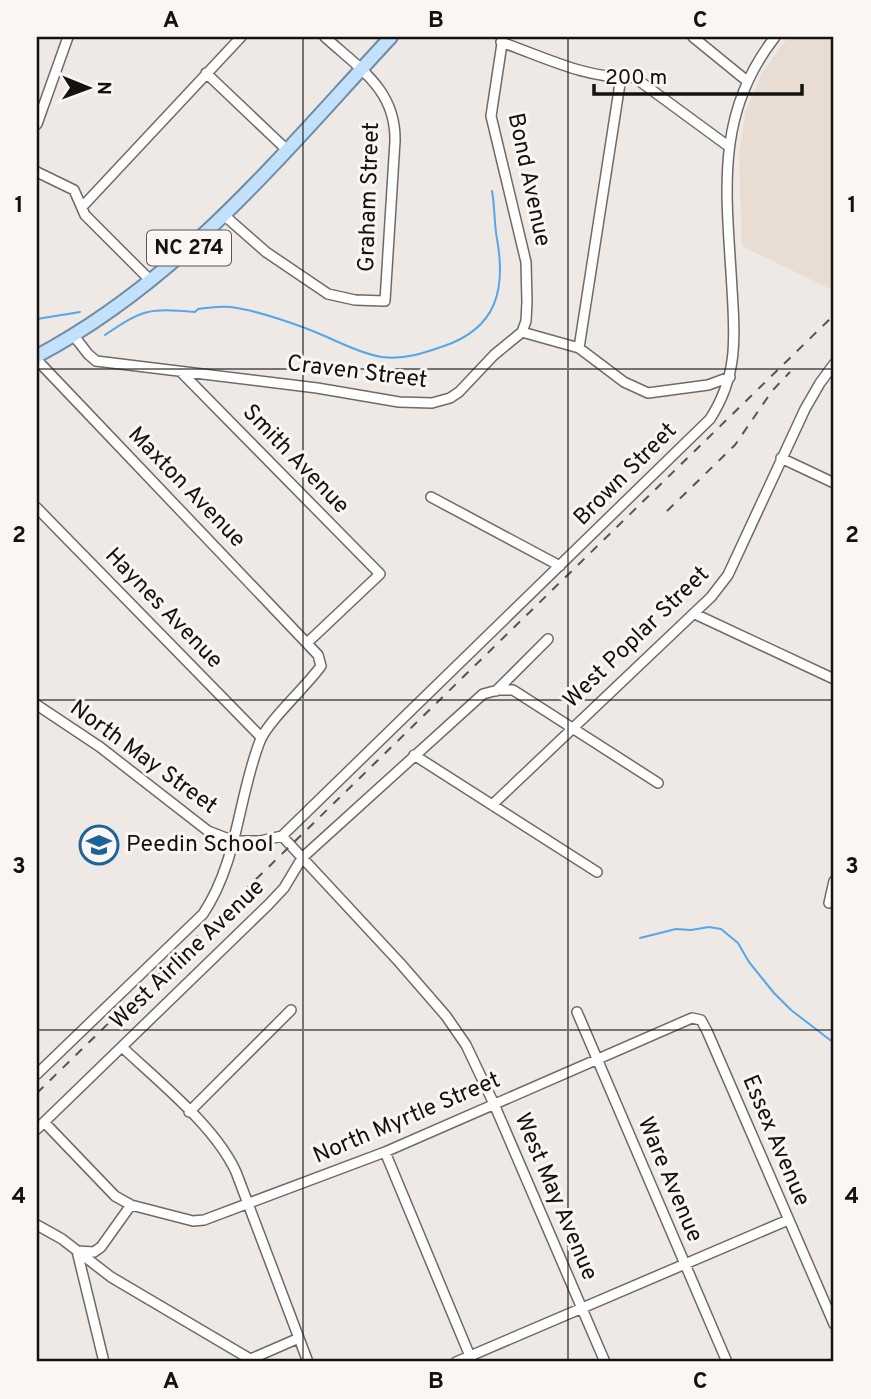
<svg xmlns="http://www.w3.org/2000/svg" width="871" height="1399" font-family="Overpass,sans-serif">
<rect width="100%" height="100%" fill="#eee9e5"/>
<path fill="#e9dcd3" d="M788 37H834V287L832 290 742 246 739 154 746 110 762 73Z"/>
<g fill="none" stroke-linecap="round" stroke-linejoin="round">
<path stroke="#56a7e9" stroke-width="2" d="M37 319 80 312
M105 335C143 309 149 308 195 312L198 309C209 308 219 306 230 307 257 310 302 326 327 337 342 344 367 355 382 357 404 360 424 353 444 346 497 328 506 289 497 239 494 223 495 207 492 191
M640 938 676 929 691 930 709 927 721 929 738 943 749 962 774 993 791 1010 834 1043"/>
<defs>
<path id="minor" d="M503 37 491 116 526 262 527 302 526 321 522 332
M693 37 747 81
M501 42C544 57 588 80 634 77L728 146
M206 73 287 150
M37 124 68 37
M37 172 74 190 85 215 151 281
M82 207 241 37
M225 216 266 252 328 294 355 300 385 301 395 141C396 90 360 69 325 37
M522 332 579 348 624 382 648 393 708 385 730 377
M74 336 88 354 96 361 317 388 399 402 432 403 450 398 459 392 494 355 522 332
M579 348 621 77
M37 360 318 655 321 666C306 687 268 721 260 741 238 797 238 862 203 914L37 1074
M182 373 380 574 307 643
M781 458 834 483
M431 497 560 566
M37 508 261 737
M695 614 834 679
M496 691 548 639
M37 705 100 747 208 831 234 841H260L282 836 710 419C738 376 735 338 732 289 727 196 713 116 775 37
M414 755 597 872
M492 805 711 597 728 575 805 409 820 383 834 364
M282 836 400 963 446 1016 466 1045 494 1104 605 1362
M829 903 834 881
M577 1012 727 1362
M122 1047C159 1082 215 1126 236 1172L308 1362
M189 1112 291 1010
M44 1122 115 1196 131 1205 193 1221 204 1220 385 1152 692 1018 701 1020 707 1031 834 1324
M37 1129 268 905 284 888 302 858 483 694 498 690H513L658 783
M385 1152 472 1361
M37 1225 62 1239 111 1277 250 1359
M104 1362 77 1251 94 1252 101 1247 131 1205
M244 1362 299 1338
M456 1362 788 1220"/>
<path id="major" d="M37 356C182 279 281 155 391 37"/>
</defs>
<use href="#minor" stroke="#6f6a67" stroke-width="12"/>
<use href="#major" stroke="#6c8ca7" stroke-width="16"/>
<use href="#minor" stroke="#fff" stroke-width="9"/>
<use href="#major" stroke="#c4e1fb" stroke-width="12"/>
<path stroke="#565451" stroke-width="2" stroke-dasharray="9 9" stroke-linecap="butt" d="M667 511 735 445 772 391 790 372
M37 1093 834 315"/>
</g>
<path fill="none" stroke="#131210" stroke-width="2" stroke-opacity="0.55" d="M303 37V1362M568 37V1362M37 369H834M37 700H834M37 1030H834"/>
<defs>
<symbol id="school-ring" viewBox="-11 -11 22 22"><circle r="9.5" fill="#fbf6f2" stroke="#1c6498" stroke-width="1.5"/><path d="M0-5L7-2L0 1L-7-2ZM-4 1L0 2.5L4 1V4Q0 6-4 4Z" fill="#1c6498"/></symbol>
</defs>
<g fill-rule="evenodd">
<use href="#school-ring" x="77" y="823" width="44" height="44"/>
</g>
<g text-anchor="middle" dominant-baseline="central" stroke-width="6" stroke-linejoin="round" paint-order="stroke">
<rect fill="#fbf6f2" stroke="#595654" stroke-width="2" x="147" y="230.5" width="84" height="35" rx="5"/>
<g font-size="21" font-weight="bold" fill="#131210">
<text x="189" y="248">NC 274</text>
</g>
<g font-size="23" fill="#131210" stroke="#fbf6f2">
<text transform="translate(528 180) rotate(78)">Bond Avenue</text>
<text transform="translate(370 197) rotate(-88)">Graham Street</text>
<text transform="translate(357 373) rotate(7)">Craven Street</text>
<text transform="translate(295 460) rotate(46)">Smith Avenue</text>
<text transform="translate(626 475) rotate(-45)">Brown Street</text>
<text transform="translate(186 488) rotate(46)">Maxton Avenue</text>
<text transform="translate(163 609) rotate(46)">Haynes Avenue</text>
<text transform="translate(637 638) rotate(-44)">West Poplar Street</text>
<text transform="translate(143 758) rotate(36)">North May Street</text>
<text transform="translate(188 955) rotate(-44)">West Airline Avenue</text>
<text transform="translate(407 1119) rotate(-23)">North Myrtle Street</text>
<text transform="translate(775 1141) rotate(67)">Essex Avenue</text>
<text transform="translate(669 1180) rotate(67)">Ware Avenue</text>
<text transform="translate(555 1197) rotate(67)">West May Avenue</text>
</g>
<g font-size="23" fill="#131210" stroke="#fbf6f2" text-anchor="start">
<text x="126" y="845">Peedin School</text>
</g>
</g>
<rect width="871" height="1399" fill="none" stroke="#fbf6f2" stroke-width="77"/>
<g transform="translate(88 88) rotate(91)" stroke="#fbf6f2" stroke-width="5" paint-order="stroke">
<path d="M0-5L12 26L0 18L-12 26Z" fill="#131210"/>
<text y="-10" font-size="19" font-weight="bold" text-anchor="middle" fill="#131210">N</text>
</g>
<path d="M594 84v10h208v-10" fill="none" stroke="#131210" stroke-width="3.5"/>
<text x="605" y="84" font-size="21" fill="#131210" stroke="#fbf6f2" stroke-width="5" paint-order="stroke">200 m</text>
<rect x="38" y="38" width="794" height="1322" fill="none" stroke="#131210" stroke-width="2.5"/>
<g font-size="23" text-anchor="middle" font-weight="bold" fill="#131210">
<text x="171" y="27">A</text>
<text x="436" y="27">B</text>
<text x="700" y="27">C</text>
<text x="19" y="212">1</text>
<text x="852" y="212">1</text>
<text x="19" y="542">2</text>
<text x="852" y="542">2</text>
<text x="19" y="873">3</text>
<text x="852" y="873">3</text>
<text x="19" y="1203">4</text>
<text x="852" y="1203">4</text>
<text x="171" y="1388">A</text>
<text x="436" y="1388">B</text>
<text x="700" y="1388">C</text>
</g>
</svg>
